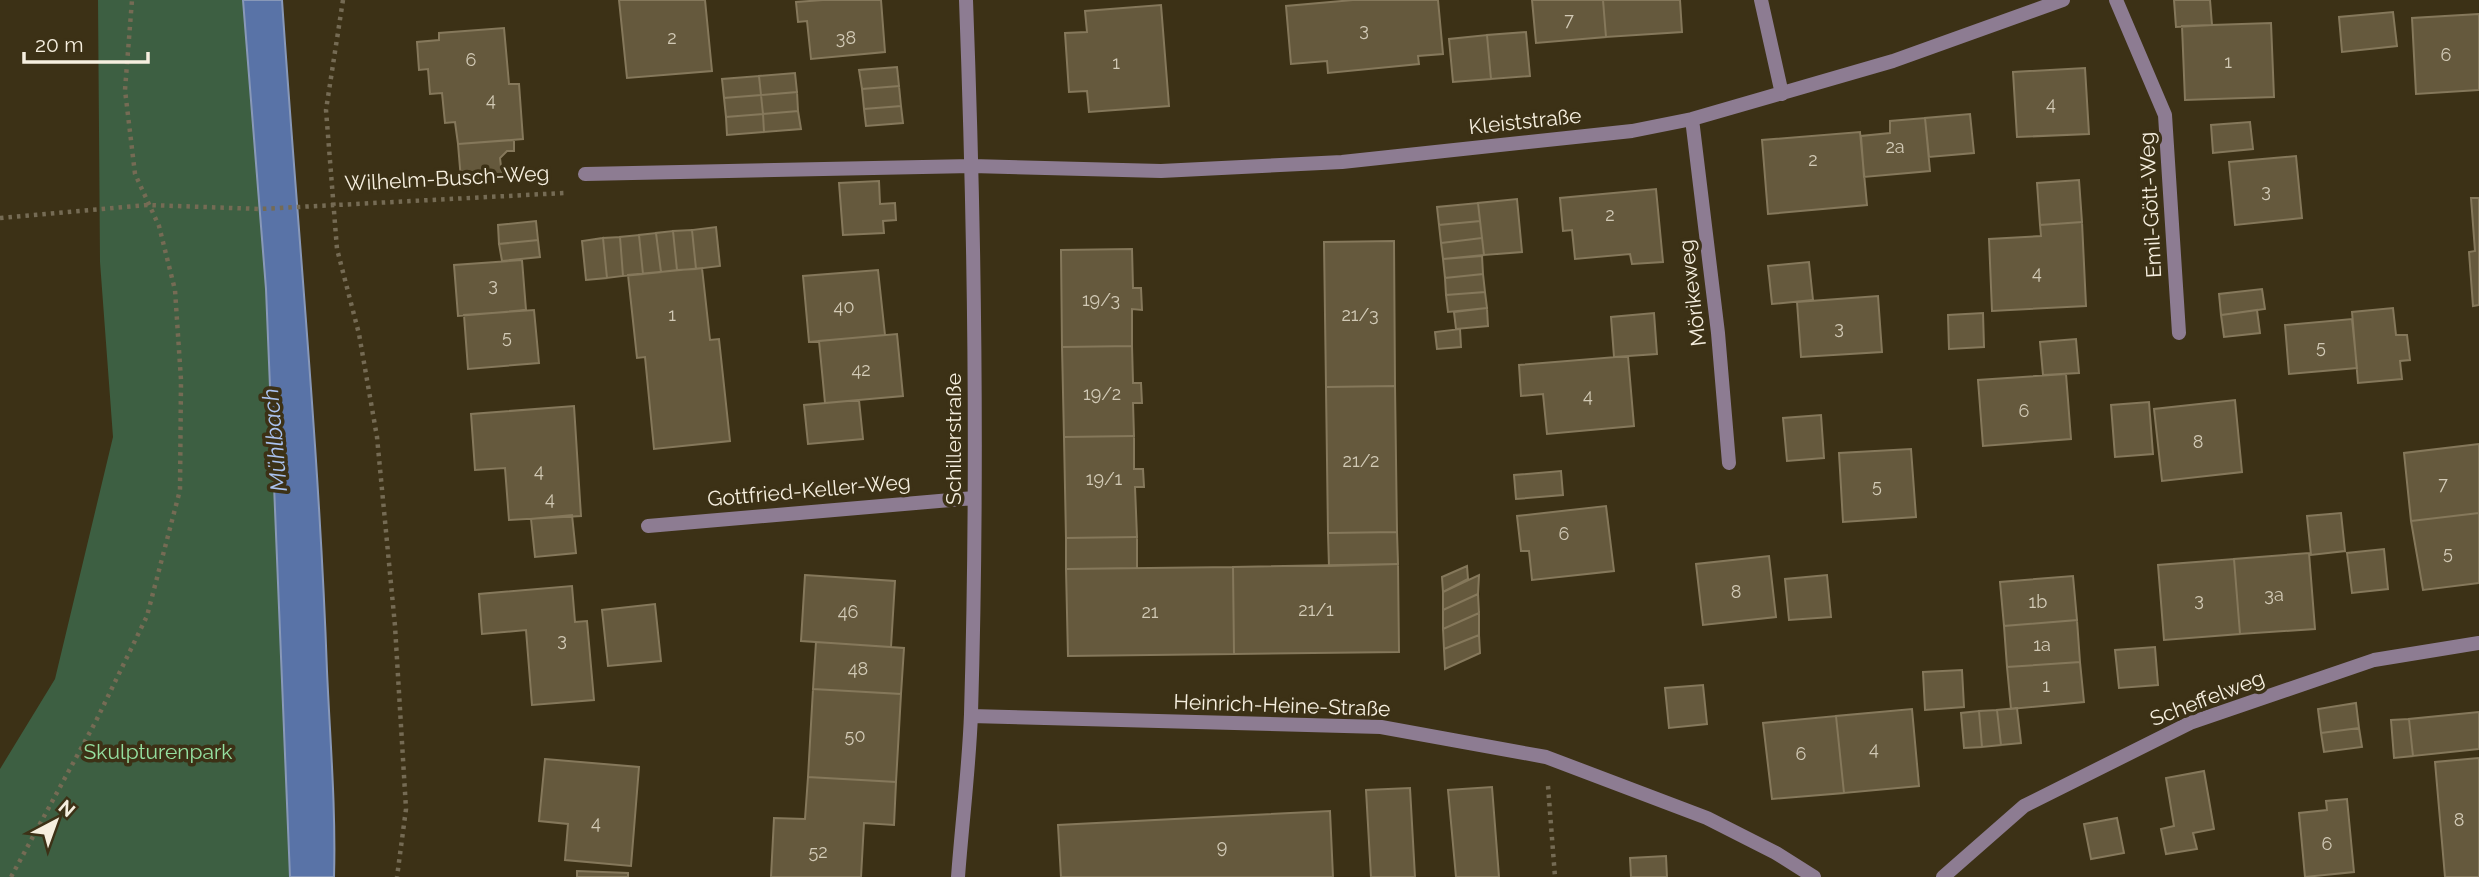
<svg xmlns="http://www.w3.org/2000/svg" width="2479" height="877" font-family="Raleway,sans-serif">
<rect width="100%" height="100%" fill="#3c3116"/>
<path fill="#3d5f42" d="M98 0H243L266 289 290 877H0V769L55 679 113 437 100 262Z"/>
<path fill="#5973a7" stroke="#8898b8" stroke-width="2" d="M243 0H282C297 224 319 447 327 671 330 739 336 809 334 877H290L266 289Z"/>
<path fill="#65593d" stroke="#85785b" stroke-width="2" d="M619 0H705L712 71 627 78Z
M823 0H881L885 52 811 59 807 21 798 22 796 2Z
M1353 0H1438L1443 54 1418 56 1419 64 1328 73 1327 61 1291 64 1286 6Z
M1532 0H1603L1606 37 1536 43Z
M1603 0H1680L1682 32 1606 37Z
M2174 0H2210L2212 25 2176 27Z
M1161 5 1169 106 1089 112 1087 91 1069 92 1065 33 1087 32 1085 11Z
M2393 12 2397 46 2342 52 2339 17Z
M2479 14V90L2416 94 2412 18Z
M2271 23 2274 97 2185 100 2182 26Z
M504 28 509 84H519L523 139 458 144 455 122 445 123 442 93 430 94 428 69 419 70 417 42 439 40V33Z
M1526 32 1530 76 1491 79 1487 35Z
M1487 35 1491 79 1453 82 1449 39Z
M897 67 899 86 862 89 859 70Z
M2085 68 2089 134 2017 137 2013 72Z
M795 73 797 92 761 95 759 76Z
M759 76 761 95 724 98 722 79Z
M899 86 901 106 864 109 862 89Z
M797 92 798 111 763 114 761 95Z
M761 95 763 114 726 117 724 98Z
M901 106 903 123 866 126 864 109Z
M798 111 801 129 764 132 763 114Z
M763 114 764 132 727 135 726 117Z
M1970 114 1974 153 1929 157 1925 118Z
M1925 118 1930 171 1864 177 1861 136 1890 133V121Z
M2250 122 2253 149 2213 153 2211 125Z
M1860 132 1867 205 1768 214 1762 140Z
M514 140V151H507L500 158 502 175 461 180 458 144Z
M2296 156 2302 218 2235 225 2229 162Z
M2079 180 2082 222 2040 225 2037 183Z
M879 181 880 204 895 203 896 220 883 221 884 233 843 235 839 183Z
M1656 189 1663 262 1632 264 1630 254 1575 259 1572 230 1563 231 1560 198Z
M2471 198H2479V305L2473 306 2469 252 2475 251Z
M1517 199 1522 252 1484 255 1478 203Z
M1478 203 1480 221 1439 225 1437 207Z
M536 221 538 240 499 244 498 225Z
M1480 221 1482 238 1441 243 1439 225Z
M2082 222 2086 306 1992 311 1989 239 2041 236 2040 225Z
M716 227 720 266 696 269 692 230Z
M692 230 696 269 677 270 673 231Z
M673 231 677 270 661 272 656 233Z
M656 233 661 272 643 274 639 235Z
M639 235 643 274 623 276 620 237Z
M620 237 623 276 607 278 603 238Z
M603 238 607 278 586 280 582 241Z
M1482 238 1484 255 1443 259 1441 243Z
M538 240 540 257 502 261 499 244Z
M1394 241 1395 386 1326 387 1324 242Z
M1132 249 1133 288H1141L1142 310 1132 309V346L1062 347 1061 250Z
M1482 256 1483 274 1445 278 1443 259Z
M522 260 526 310 458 316 454 265Z
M1809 262 1813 300 1772 304 1768 266Z
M702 268 710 340 719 339 730 441 654 449 645 357 637 358 628 275Z
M878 270 885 335 809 342 803 276Z
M1483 274 1485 292 1446 295 1445 278Z
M2262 289 2265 309 2221 315 2219 294Z
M1485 292 1487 308 1448 312 1446 295Z
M1878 296 1882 352 1801 357 1797 302Z
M1487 308 1488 326 1456 329 1454 312Z
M2393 308 2396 335H2407L2410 360 2400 361 2402 379 2358 383 2352 312Z
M534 310 539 363 468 369 464 315Z
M2257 310 2260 333 2224 337 2221 315Z
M1654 313 1657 354 1614 357 1611 317Z
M1983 313 1984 347 1949 349 1948 315Z
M2352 319 2357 368 2289 374 2285 325Z
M1460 329 1461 347 1437 349 1435 332Z
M897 334 903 396 825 403 819 341Z
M2076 339 2079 373 2043 375 2040 342Z
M1132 346 1133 383H1141L1142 403H1133L1134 436 1064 437 1062 347Z
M1628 356 1634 426 1547 434 1543 394 1521 396 1519 365Z
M2066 374 2071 439 1983 446 1978 380Z
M1395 386 1397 532 1328 533 1326 387Z
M859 400 863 439 808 444 804 405Z
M2235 400 2242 472 2162 481 2154 409Z
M2149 402 2153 454 2115 457 2111 405Z
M574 406 581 516 509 520 505 468 475 470 471 414Z
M1821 415 1824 458 1787 461 1783 418Z
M1134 436V469H1143L1144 487H1135L1137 537 1066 538 1064 437Z
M2479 444V513L2411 521 2404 453Z
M1911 449 1916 517 1843 522 1839 453Z
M1561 471 1563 495 1516 499 1514 475Z
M1606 506 1614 571 1532 580 1529 551H1521L1517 516Z
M2341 513 2345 551 2311 555 2307 516Z
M2479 513V583L2423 590 2411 521Z
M572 515 576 553 535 557 531 519Z
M1397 532 1398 564 1329 566 1328 533Z
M1137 537V568L1066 569V538Z
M2384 549 2388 589 2352 593 2347 553Z
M2309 553 2315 629 2240 634 2234 559Z
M1769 556 1776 617 1703 625 1696 564Z
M2234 559 2240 634 2164 640 2158 565Z
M1398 564 1399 652 1234 654 1233 567Z
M1467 566 1468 579 1443 592 1442 577Z
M1233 567 1234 654 1068 656 1066 569Z
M805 575 895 581 891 647 801 641Z
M1479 575 1478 594 1443 610V592Z
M1827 575 1831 617 1789 620 1785 579Z
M2073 576 2077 620 2004 626 2000 582Z
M572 586 575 622 587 621 594 700 532 705 526 630 482 634 479 594Z
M1478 594 1479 613 1443 629V610Z
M655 604 661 661 608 666 602 610Z
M1479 613V635L1444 649 1443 629Z
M2077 620 2080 662 2007 667 2004 626Z
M1479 635 1480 653 1445 669 1444 649Z
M816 642 904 648 901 694 813 689Z
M2155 647 2158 685 2119 688 2115 650Z
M2080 662 2084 702 2011 709 2007 667Z
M1962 670 1964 707 1925 710 1923 672Z
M1703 685 1707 724 1669 728 1665 688Z
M813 689 901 694 896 782 808 777Z
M2356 703 2359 728 2321 733 2318 709Z
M2017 708 2021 743 2001 745 1997 710Z
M1912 709 1919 786 1844 793 1836 716Z
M1997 710 2001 745 1982 747 1979 711Z
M1979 711 1982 747 1964 748 1961 713Z
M2479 712V749L2413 756 2409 719Z
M1836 716 1844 793 1772 799 1763 723Z
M2409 719 2413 756 2394 758 2391 720Z
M2359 728 2362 747 2324 752 2321 733Z
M2479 758V877H2445L2435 762Z
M545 759 639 767 631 866 565 860 568 824 539 821Z
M2204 771 2214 829 2193 833 2197 849 2166 854 2161 829 2174 826 2166 778Z
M808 777 896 782 894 825 864 823 861 877H771L774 818 805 819Z
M1492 787 1499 877H1456L1448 790Z
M1410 788 1415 877H1371L1366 790Z
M2347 799 2354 872 2305 877 2299 813 2327 810 2326 801Z
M1330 811 1333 877H1061L1058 825Z
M2117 818 2124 853 2091 859 2084 824Z
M1666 856 1667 877H1631L1630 858Z
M577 871 628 873V877H577Z"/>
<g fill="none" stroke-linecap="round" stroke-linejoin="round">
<path stroke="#756b54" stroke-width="4.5" stroke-dasharray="3.5 5" stroke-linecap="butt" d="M343 0 326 110 337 249 359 334 377 437 395 626 406 809 397 877
M0 218 148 205 260 209 564 193
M1548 786 1555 877
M11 877 96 721 147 616 180 490 181 380 175 290 159 226 135 174 125 90 132 0"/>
<path stroke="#8d7c92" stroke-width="14" d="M1761 0 1782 94
M2116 0 2165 115 2179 333
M1692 119 1718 333 1729 463
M585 174 972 166 1161 171 1342 162 1632 131 1692 119 1893 61 2063 0
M648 526 974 498
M971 716 1381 727 1546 757 1707 818 1776 853 1814 877
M958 877C962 823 969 768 971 714 978 476 975 238 966 0
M1943 877 2024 806 2190 723 2374 660 2479 643"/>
</g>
<g text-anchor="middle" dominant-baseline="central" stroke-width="7" stroke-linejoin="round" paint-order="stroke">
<g font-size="18" fill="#d2cab6">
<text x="1569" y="19">7</text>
<text x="1364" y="29">3</text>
<text x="672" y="37">2</text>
<text x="846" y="37">38</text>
<text x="2446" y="54">6</text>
<text x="471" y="59">6</text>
<text x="2228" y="61">1</text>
<text x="1116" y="62">1</text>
<text x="491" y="99">4</text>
<text x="2051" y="103">4</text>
<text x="1895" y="146">2a</text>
<text x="1813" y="159">2</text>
<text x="2266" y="190">3</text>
<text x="1610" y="214">2</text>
<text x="2037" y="272">4</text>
<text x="493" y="284">3</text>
<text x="1101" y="299">19/3</text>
<text x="844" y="306">40</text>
<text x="672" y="314">1</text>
<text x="1360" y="314">21/3</text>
<text x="1839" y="327">3</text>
<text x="507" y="336">5</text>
<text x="2321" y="346">5</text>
<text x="861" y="369">42</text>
<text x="1102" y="393">19/2</text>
<text x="1588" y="395">4</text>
<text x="2024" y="410">6</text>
<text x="2198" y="441">8</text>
<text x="1361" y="460">21/2</text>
<text x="539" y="470">4</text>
<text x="1104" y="478">19/1</text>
<text x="2443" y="483">7</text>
<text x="1877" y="485">5</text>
<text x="550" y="498">4</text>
<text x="1564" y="533">6</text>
<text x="2448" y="552">5</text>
<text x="1736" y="591">8</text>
<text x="2274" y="594">3a</text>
<text x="2199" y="599">3</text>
<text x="2038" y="601">1b</text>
<text x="1316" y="609">21/1</text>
<text x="848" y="611">46</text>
<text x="1150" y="611">21</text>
<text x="562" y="639">3</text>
<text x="2042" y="644">1a</text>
<text x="858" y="668">48</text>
<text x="2046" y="685">1</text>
<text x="855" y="735">50</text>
<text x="1874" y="748">4</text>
<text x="1801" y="753">6</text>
<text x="2459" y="819">8</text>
<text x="596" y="822">4</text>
<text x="2327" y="843">6</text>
<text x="1222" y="846">9</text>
<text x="818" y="851">52</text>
</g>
<g font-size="21" fill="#f6efdf" stroke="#3c3116">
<text transform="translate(1525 121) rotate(-6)">Kleiststraße</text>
<text transform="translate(447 178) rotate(-3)">Wilhelm-Busch-Weg</text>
<text transform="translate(2150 205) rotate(-93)">Emil-Gött-Weg</text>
<text transform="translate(1692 293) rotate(-97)">Mörikeweg</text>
<text transform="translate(953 439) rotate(-90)">Schillerstraße</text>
<text transform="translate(809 490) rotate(-5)">Gottfried-Keller-Weg</text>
<text transform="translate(2207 698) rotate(-21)">Scheffelweg</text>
<text transform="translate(1282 705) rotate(2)">Heinrich-Heine-Straße</text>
</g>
<g font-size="21" fill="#95e0a0" stroke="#3c3116">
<text x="158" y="751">Skulpturenpark</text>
</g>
<g font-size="23" font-style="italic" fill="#abc3f0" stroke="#3c3116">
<text transform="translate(274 440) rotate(-95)">Mühlbach</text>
</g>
</g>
<g transform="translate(56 821) rotate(41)" stroke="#3c3116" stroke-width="5" paint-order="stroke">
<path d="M0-5L12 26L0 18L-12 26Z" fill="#f6efdf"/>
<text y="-10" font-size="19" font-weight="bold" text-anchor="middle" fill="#f6efdf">N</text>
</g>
<path d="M24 52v10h124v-10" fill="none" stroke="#f6efdf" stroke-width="3.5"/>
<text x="35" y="52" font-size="21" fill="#f6efdf" stroke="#3c3116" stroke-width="5" paint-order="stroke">20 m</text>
</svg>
